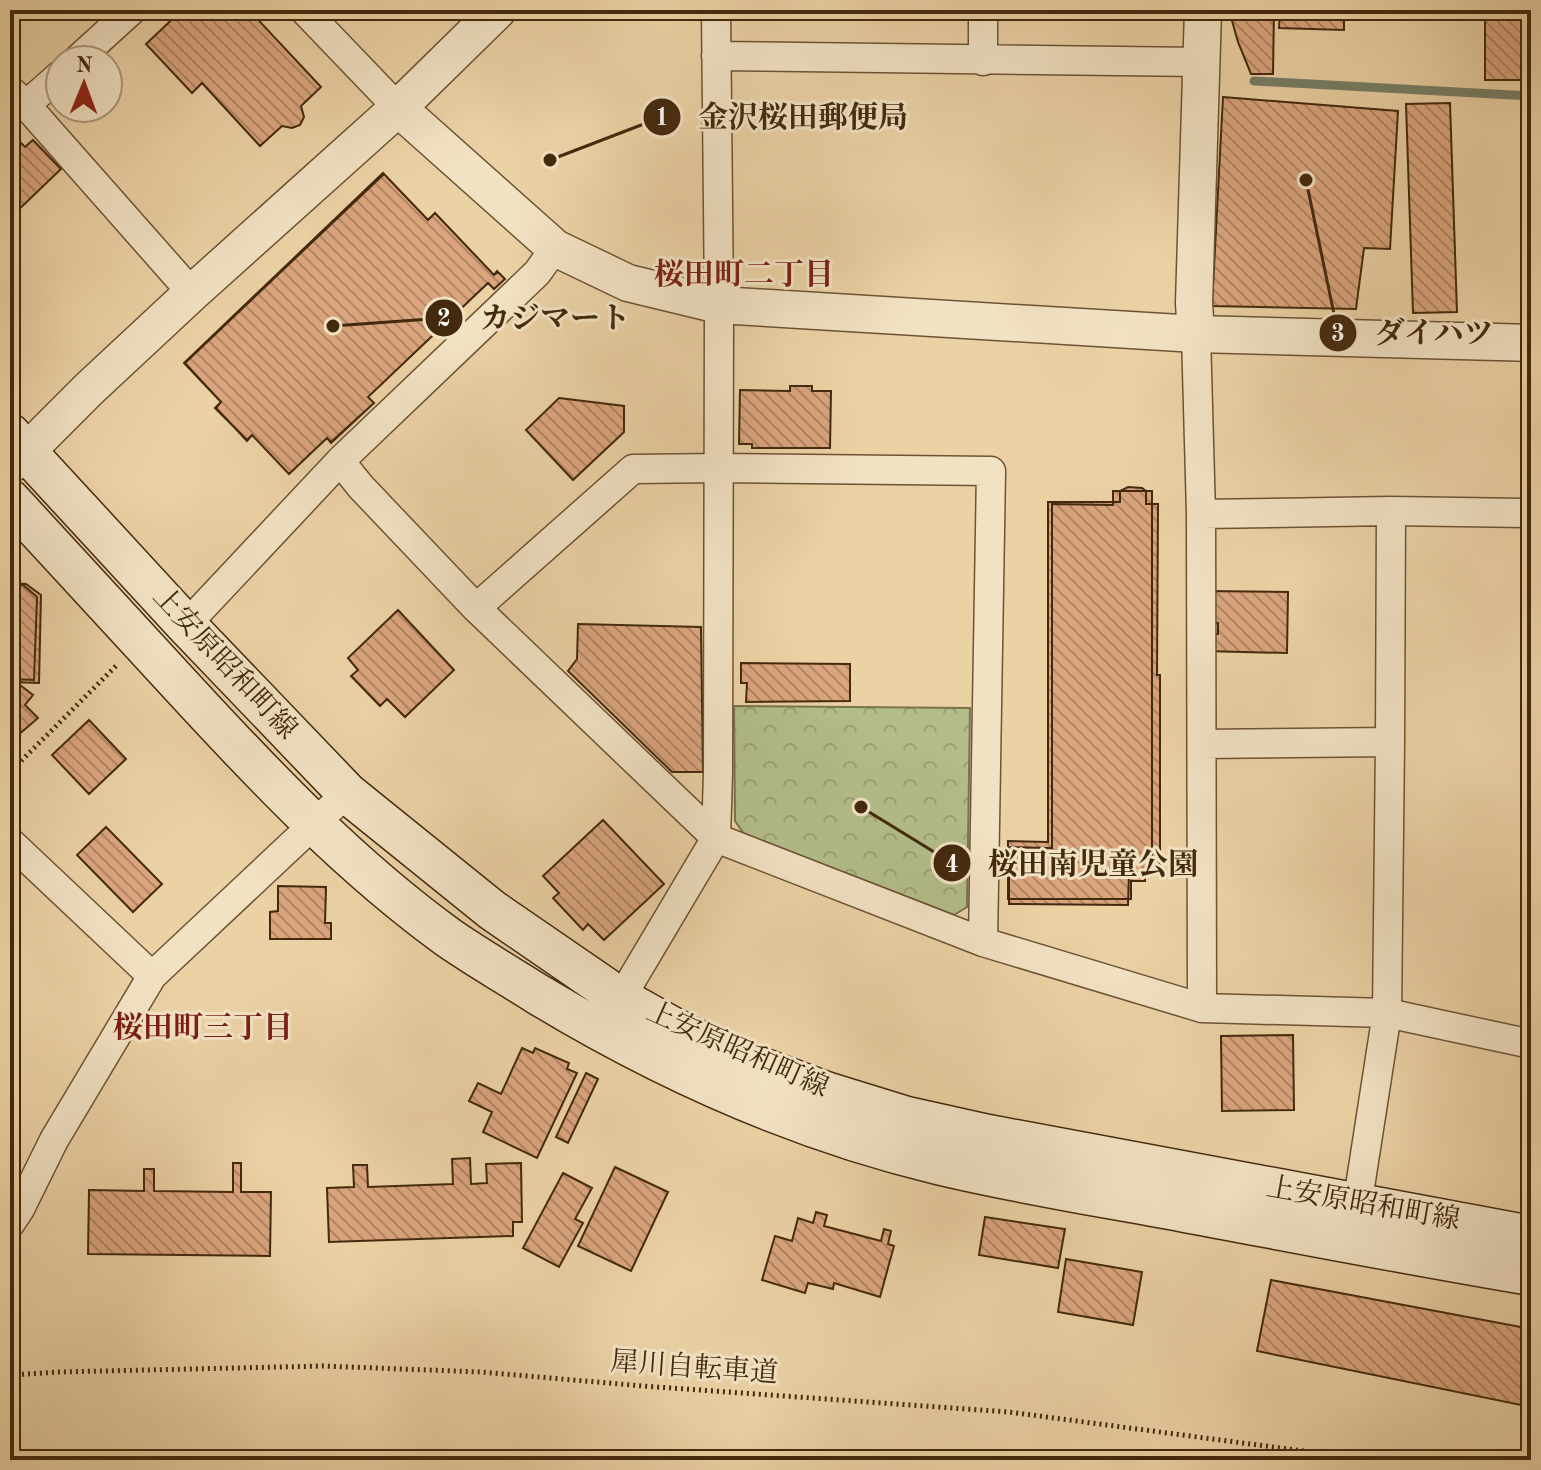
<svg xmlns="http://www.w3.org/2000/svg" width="1541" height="1470" font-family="'Old Standard TT','Noto Serif JP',serif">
<defs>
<pattern id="park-crowns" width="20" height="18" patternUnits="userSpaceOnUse" patternTransform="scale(2)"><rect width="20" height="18" fill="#b2bd8a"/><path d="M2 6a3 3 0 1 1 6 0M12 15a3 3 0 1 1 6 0" fill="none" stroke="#9aa276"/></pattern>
<pattern id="building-back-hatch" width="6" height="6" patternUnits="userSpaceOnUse" patternTransform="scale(2)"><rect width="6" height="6" fill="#daa57d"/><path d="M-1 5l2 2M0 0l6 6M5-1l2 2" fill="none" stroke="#b28665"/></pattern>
</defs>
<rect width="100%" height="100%" fill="#ebd2a5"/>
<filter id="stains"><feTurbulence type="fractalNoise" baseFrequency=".0025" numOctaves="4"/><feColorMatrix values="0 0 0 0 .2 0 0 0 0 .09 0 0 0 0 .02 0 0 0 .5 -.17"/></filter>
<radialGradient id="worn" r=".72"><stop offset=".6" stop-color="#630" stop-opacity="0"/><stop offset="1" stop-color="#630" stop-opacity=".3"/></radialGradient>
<path fill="url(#park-crowns)" stroke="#7a734c" stroke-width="2" d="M734 706 970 708 967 907 954 915 744 834 735 821Z"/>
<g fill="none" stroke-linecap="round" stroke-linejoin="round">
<path stroke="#777f66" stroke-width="9" d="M1254 81 1531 96"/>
</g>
<path fill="url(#building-back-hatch)" stroke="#43290d" stroke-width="2" d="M182 10H249L321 87 301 106 304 117 300 125 292 128 282 126 260 146 202 83 192 93 146 44Z
M1229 10H1274L1273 74H1251L1238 42Z
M1280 10H1344V30L1279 28Z
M1280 10H1344V30L1279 28Z
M1485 10H1525V80H1485Z
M1223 97 1398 111 1390 249 1364 248 1356 309 1212 306Z
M1450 103 1457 312 1413 313 1406 104Z
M33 140 61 169 10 218V153L21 143 25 147Z
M33 140 61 169 10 218V153L21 143 25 147Z
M383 173 428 220 435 213 494 275 497 271 505 279 494 289 488 283 368 397 374 403 331 442 327 438 289 474 252 435 247 440 215 408 221 402 184 363Z
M384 174 428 220 435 213 494 275 498 272 505 279 494 289 488 283 368 397 374 403 331 443 327 438 289 474 252 435 247 441 216 408 221 402 185 363Z
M790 386H812V391H831L830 448H752V444H739L740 390 790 391Z
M559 398 624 406V432L573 480 526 430Z
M1128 487 1142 488 1146 491V504H1158L1157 675H1160V873H1145V881H1131V899H1008V841L1048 842V502H1120V491Z
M1113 491H1152V872L1129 873 1128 905 1009 904V847L1052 848V504L1113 505Z
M10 583 26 584 41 595 39 683 10 682Z
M10 585H23L37 597 34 680 10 679Z
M1205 591 1288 592 1287 653 1205 651V634H1218V623L1205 622Z
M398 610 454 670 405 717 387 699 380 706 351 676 358 670 348 658Z
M578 624 701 627 703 772H672L568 671 577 659Z
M741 663 850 664V701L746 702 747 683H741Z
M10 682H16L33 695 25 705 38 718 16 737 10 732Z
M89 720 126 759 89 794 52 755Z
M603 820 664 884 604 940 588 924 583 930 553 898 559 893 543 876Z
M106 827 162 884 133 912 77 855Z
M278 886 326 887 325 923H331V939H270V912L278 911Z
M1293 1035 1294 1110 1222 1111 1221 1036Z
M522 1048 533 1053 535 1048 569 1063 567 1069 577 1073 537 1158 483 1132 492 1112 469 1101 478 1083 501 1094Z
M586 1073 598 1079 568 1143 556 1137Z
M470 1158 471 1184 487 1183 486 1164 521 1163 522 1222H513V1236L329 1242 327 1188 354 1187 353 1165H367L368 1187 453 1184 452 1159Z
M233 1163H241V1192H271L270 1256 88 1254 89 1190 144 1191V1169H154V1191L233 1192Z
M615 1167 668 1192 631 1271 578 1246Z
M563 1173 592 1188 575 1219 583 1223 559 1267 523 1248Z
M816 1212 827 1215 824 1226 881 1241 884 1229 891 1231 888 1244 894 1246 880 1297 834 1283 833 1289 808 1283 805 1293 762 1280 775 1236 792 1241 798 1218 813 1223Z
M985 1217 1065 1229 1058 1268 979 1255Z
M1066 1259 1142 1272 1133 1325 1058 1312Z
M1271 1280 1531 1329V1407L1257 1351Z"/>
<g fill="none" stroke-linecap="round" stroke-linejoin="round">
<defs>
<path id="minor" d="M304 10 398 108
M716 56 1201 62
M77 60 132 10
M983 61V10
M10 90 26 105 192 293
M26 105 60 75
M1196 334 1201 514 1202 1008
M340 461 361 487 476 608 716 838 983 942 1202 1008 1387 1013 1531 1044
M1201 514 1391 511 1531 513
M476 608 633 469 719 468 991 471 983 942
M186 625 340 461 537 273 555 248
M1203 744 1390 742 1391 511
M10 842 152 976 54 1140 20 1209 10 1224
M152 976 347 793
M612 1013 716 838 718 773 719 305 716 10
M1355 1219 1387 1013 1390 742"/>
<path id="tertiary" d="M1203 10 1194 303 1196 334 1531 343
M398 108 555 248 628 283 719 305 1196 334
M10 465 27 451 89 389 192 293 398 108 498 10"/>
<path id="secondary" d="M10 434 186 625 347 793 492 910 620 998 688 1036 757 1066 826 1092 907 1117 988 1135 1531 1236
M10 500C68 563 126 626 184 689 266 778 351 867 449 938 478 958 509 976 539 995 663 1070 796 1130 938 1164 1021 1184 1106 1197 1191 1213 1304 1234 1417 1256 1531 1275"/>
</defs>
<use href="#minor" stroke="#6d5333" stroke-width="31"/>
<use href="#tertiary" stroke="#6d5333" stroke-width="39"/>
<use href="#secondary" stroke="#43290d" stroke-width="43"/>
<path stroke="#43290d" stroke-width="5" stroke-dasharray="2 4" stroke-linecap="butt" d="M10 775 22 760 118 664
M10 1375 59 1372 323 1366 481 1372 643 1386 1009 1412 1371 1460"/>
<use href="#minor" stroke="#f2e2c4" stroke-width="28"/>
<use href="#tertiary" stroke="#f2e2c4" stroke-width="36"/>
<use href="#secondary" stroke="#f2e2c4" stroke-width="40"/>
</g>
<g text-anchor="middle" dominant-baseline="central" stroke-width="6" stroke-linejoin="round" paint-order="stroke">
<g font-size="28" fill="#43290d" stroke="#f2e2c4">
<text transform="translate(224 664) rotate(47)">上安原昭和町線</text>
<text transform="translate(737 1051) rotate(24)">上安原昭和町線</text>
<text transform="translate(1363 1205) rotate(10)">上安原昭和町線</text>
<text transform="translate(694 1369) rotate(4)">犀川自転車道</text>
</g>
<g font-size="30" font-weight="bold" fill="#7a1f14" stroke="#f2e2c4">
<text x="744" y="276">桜田町二丁目</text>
<text x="203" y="1029">桜田町三丁目</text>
</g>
</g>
<path fill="none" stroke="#43290d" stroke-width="3" d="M550 160L662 117M333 326L444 318M1306 180L1338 333M861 807L952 863"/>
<g fill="#43290d" stroke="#f2e2c4" stroke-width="3">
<circle cx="550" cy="160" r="8"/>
<circle cx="333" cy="326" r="8"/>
<circle cx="1306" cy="180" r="8"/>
<circle cx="861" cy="807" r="8"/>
<circle cx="662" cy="117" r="20"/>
<circle cx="444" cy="318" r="20"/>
<circle cx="1338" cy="333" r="20"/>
<circle cx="952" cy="863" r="20"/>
</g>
<g font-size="24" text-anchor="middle" font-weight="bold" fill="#fff">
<text x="662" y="125">1</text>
<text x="444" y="326">2</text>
<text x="1338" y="341">3</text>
<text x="952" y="872">4</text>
</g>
<g font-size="30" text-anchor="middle" font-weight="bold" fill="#43290d" stroke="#f2e2c4" stroke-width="6" stroke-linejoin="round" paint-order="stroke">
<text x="803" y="127">金沢桜田郵便局</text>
<text x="555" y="328">カジマート</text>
<text x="1434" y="343">ダイハツ</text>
<text x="1093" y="874">桜田南児童公園</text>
</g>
<rect width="1541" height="1470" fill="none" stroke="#ebd2a5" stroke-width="40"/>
<rect x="12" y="12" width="1517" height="1446" fill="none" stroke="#43290d" stroke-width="4"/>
<rect x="20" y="20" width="1501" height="1430" fill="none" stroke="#43290d" stroke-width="2"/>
<g transform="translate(84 84) rotate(1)"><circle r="38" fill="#f2e2c4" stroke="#ac987b" stroke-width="2"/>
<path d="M0-6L14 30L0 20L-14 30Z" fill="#8f2418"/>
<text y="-12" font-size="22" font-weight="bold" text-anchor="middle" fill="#43290d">N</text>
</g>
<rect width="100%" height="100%" filter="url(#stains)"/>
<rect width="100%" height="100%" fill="url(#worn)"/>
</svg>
